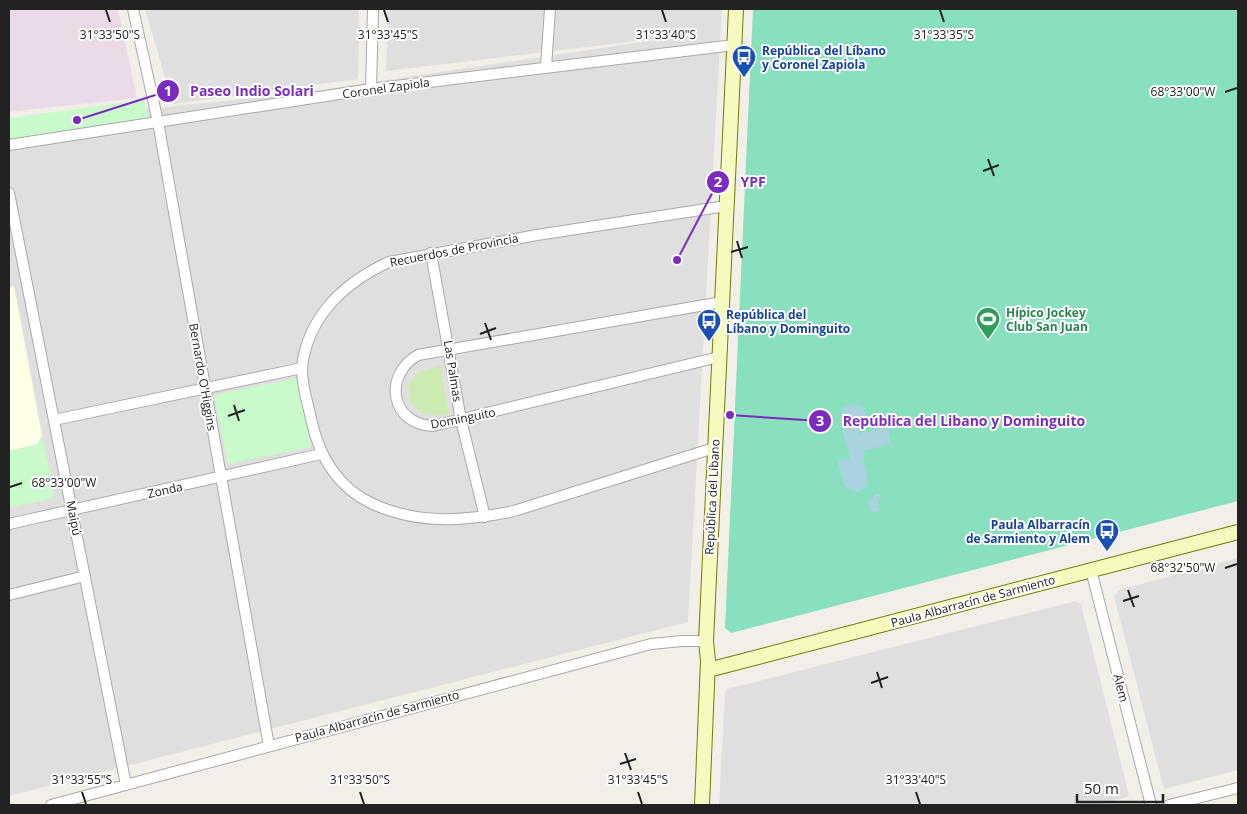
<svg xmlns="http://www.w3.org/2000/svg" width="1247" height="814" font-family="'Open Sans',sans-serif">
<rect width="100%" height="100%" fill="#f2efe9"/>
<path fill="#e0dfdf" d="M145 9H359L358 79 173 104Z
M388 9H722L688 622 9 796V123L293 94 695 34 386 71Z
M1238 558V770L1164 789 1114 596 1119 590Z
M1076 601 1081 604 1129 795 1127 797 1097 805H719L725 693 727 689Z"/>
<path fill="#ebdbe8" d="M9 9H118L137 98 9 112Z"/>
<path fill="#ffffe5" d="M14 286 42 435 38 444 9 451V287Z"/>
<path fill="#cdebb0" d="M440 365 449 415 424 414 411 404 408 385 418 373Z"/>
<path fill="#c8facc" d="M144 100 147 116 143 121 9 141V118Z
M297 378 311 447 228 464 214 395Z
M42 435 54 494 50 499 9 508V451L38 444Z"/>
<path fill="#88e0be" d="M753 9H1238V501L731 633 725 628Z"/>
<path fill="#aad3df" d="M852 404 862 406 867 415 866 423 858 431V434L887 427 891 444 864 451C860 465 879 486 856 492L845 486 837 460 850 459 840 419 843 408Z
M875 494H879L881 498 878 502 880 509 875 512 870 510 868 500 872 499Z"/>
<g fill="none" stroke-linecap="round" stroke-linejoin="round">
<defs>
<path id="minor" d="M133 9 158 122 269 746
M546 67 550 9
M371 89 373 9
M9 145 371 89 734 45
M9 193 126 785
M431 253 461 420 485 517
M719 357 433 426C390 424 383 375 418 355L722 302
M54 420 302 368
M714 448 514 511C467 521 419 525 373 504 338 488 319 456 311 419 308 403 301 384 302 367 308 316 345 282 389 262L537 235 726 206
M9 524 321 454
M1091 570 1151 805
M9 595 85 576
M51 805 651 644 682 641H706
M1169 805 1238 788"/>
<path id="secondary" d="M708 670 1238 532
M702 805 708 661 706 641 736 9"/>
</defs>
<use href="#minor" stroke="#a9a9a9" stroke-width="12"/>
<use href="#secondary" stroke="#707d05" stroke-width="16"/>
<use href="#minor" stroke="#fff" stroke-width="10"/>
<use href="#secondary" stroke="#f7fabf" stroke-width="14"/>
</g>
<path fill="none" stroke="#222" stroke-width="2" d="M106 10 110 22M384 10 388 22M662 10 666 22M940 10 944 22M1225 92 1237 88M988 159 994 176M983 171 999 165M737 241 742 258M731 252 748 247M485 323 491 340M480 334 496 328M234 405 239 421M228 416 245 410M10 487 22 483M1225 568 1237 564M1128 590 1134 607M1123 601 1139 596M877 672 882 688M871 683 888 677M625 753 631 770M620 764 636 759M82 792 86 804M360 792 364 804M638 792 642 804M916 792 920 804"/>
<defs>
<symbol id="bus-pin" viewBox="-11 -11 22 30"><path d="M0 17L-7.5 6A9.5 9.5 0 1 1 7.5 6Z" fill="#1a4fb4" stroke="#fff"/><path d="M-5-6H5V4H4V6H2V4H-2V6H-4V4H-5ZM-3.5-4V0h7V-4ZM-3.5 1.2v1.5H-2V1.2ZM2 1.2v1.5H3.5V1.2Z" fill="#fff"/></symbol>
<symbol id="stadium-pin" viewBox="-11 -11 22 30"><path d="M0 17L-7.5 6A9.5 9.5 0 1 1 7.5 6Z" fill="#2e9e5b" stroke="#fff"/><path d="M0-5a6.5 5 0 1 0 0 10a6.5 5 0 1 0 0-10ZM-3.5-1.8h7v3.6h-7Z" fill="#fff"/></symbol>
</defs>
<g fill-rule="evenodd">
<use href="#bus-pin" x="730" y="43" width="28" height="38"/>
<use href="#stadium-pin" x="974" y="305" width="28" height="38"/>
<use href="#bus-pin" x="695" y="307" width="28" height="38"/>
<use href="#bus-pin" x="1093" y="517" width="28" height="38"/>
</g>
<g text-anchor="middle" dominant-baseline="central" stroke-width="4" stroke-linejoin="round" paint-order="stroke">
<g font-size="12" font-weight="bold" fill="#164399" stroke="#fff" text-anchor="start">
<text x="762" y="50">República del Líbano<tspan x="762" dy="14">y Coronel Zapiola</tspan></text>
<text x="726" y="314">República del<tspan x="726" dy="14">Líbano y Dominguito</tspan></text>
<text x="1090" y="524" text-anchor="end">Paula Albarracín<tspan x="1090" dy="14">de Sarmiento y Alem</tspan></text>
</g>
<g font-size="12" fill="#222" stroke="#fff">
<text transform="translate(386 88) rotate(-8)">Coronel Zapiola</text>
<text transform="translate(454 250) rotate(-11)">Recuerdos de Provincia</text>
<text transform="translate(453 371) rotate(81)">Las Palmas</text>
<text transform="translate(203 377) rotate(80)">Bernardo O'Higgins</text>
<text transform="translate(463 418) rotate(-11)">Dominguito</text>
<text transform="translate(165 490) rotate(-13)">Zonda</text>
<text transform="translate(712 497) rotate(-87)">República del Líbano</text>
<text transform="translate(74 518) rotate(79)">Maipú</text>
<text transform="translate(973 601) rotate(-15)">Paula Albarracín de Sarmiento</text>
<text transform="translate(1121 688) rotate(76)">Alem</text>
<text transform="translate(377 716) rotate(-15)">Paula Albarracín de Sarmiento</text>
</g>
<g font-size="12" font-weight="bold" fill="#27864d" stroke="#fff" text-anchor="start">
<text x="1006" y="312">Hípico Jockey<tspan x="1006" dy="14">Club San Juan</tspan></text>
</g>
</g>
<g font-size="12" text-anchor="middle" fill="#222" stroke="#fff" stroke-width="4" stroke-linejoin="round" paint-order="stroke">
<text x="110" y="39">31°33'50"S</text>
<text x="388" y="39">31°33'45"S</text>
<text x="666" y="39">31°33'40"S</text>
<text x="944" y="39">31°33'35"S</text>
<text x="1183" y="96">68°33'00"W</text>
<text x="64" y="487">68°33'00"W</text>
<text x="1183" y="572">68°32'50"W</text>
<text x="82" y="784">31°33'55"S</text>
<text x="360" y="784">31°33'50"S</text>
<text x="638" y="784">31°33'45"S</text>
<text x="916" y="784">31°33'40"S</text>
</g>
<path fill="none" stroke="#7b2cbf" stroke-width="2" d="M77 120L168 91M677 260L718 182M730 415L820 421"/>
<g fill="#7b2cbf" stroke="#fff" stroke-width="2">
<circle cx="77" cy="120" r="5"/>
<circle cx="677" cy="260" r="5"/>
<circle cx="730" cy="415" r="5"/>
<circle cx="168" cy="91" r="12"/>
<circle cx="718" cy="182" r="12"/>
<circle cx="820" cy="421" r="12"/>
</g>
<g font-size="15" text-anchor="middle" font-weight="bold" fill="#fff">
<text x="168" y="96">1</text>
<text x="718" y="187">2</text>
<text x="820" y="426">3</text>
</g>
<g font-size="14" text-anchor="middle" font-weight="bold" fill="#7b2cbf" stroke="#fff" stroke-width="4" stroke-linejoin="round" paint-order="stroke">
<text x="252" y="96">Paseo Indio Solari</text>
<text x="753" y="187">YPF</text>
<text x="964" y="426">República del Libano y Dominguito</text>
</g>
<rect width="1247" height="814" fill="none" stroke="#222222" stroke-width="20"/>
<path d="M1077 794v8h86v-8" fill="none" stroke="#222222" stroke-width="2.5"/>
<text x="1084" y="794" font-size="15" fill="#222222" stroke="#ffffff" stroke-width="4" paint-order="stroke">50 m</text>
</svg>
